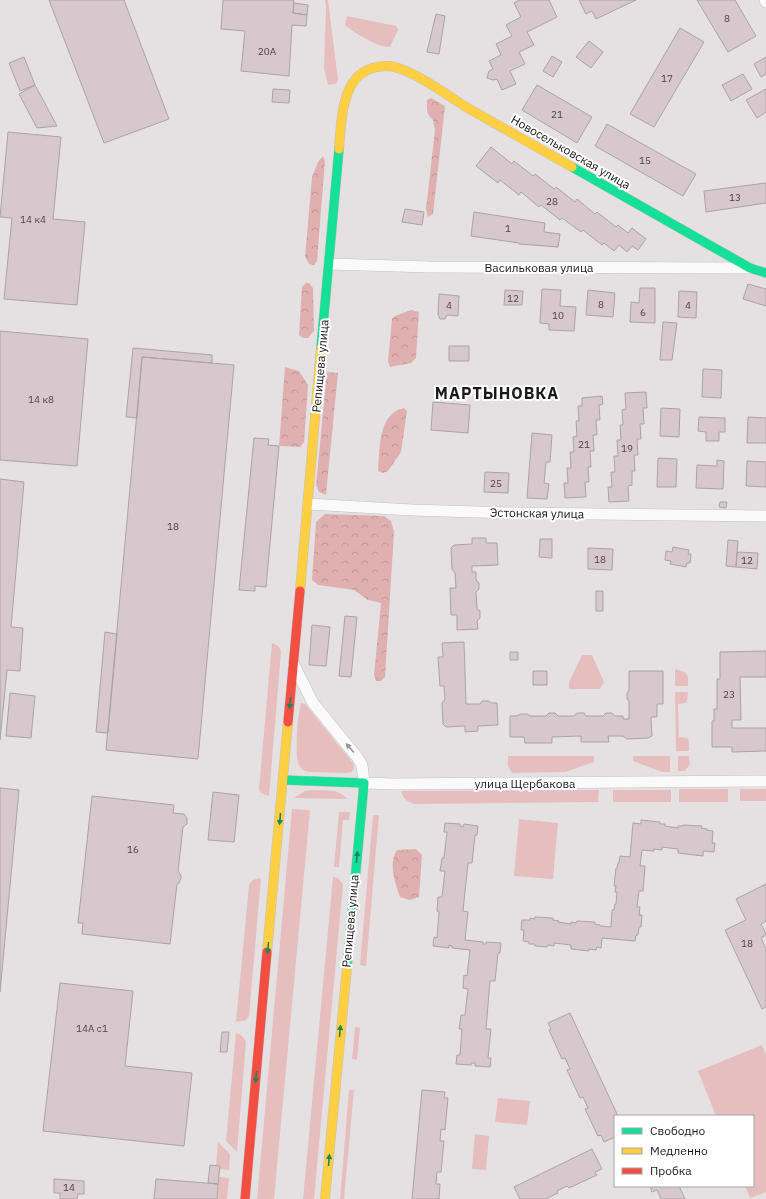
<svg xmlns="http://www.w3.org/2000/svg" width="766" height="1199" font-family="'IBM Plex Sans',sans-serif">
<defs>
<pattern id="forest-crowns" width="20" height="18" patternUnits="userSpaceOnUse"><rect width="20" height="18" fill="#e0b0b0"/><path d="M2 6a3 3 0 1 1 6 0M12 15a3 3 0 1 1 6 0" fill="none" stroke="#c09797"/></pattern>
</defs>
<rect width="100%" height="100%" fill="#e5e1e3"/>
<path fill="#e7bebe" d="M325 0H328L338 80 336 84 328 85 324 69 326 7Z
M347 16 396 26 398 30 390 47C379 48 357 34 347 27L345 25Z
M272 643C278 645 280 647 281 652L269 796 261 793 259 789Z
M582 655H592L604 682 600 689H569V682Z
M675 669 685 672 688 677V686H675Z
M675 692H688L687 701 685 703 678 704 679 737 687 738 689 741V751H676Z
M301 703 305 704 353 763 354 768 352 772 347 773 309 772C304 771 301 769 299 765 294 758 298 711 301 703Z
M508 756H594V762L565 772 512 773 508 766Z
M633 756H670V772H662L633 761Z
M678 756H689L690 764 685 771H678Z
M679 789H728V802H679Z
M740 789H766V801H740Z
M311 790C324 791 339 788 347 799L294 798 305 791Z
M599 790 598 802 414 804C407 801 403 799 401 791Z
M613 790H671V802H613Z
M292 809 310 810 274 1199H257Z
M339 812H350L349 820H343L339 867H334Z
M373 815H379L366 966 360 965Z
M519 819 558 823 553 879 514 876Z
M333 877 338 878 343 884 314 1199H303Z
M261 878 249 1016 246 1020 236 1022 249 885C252 880 255 879 261 878Z
M355 1027 360 1028 357 1060 352 1059Z
M236 1033C242 1035 244 1037 246 1042L237 1152 226 1141Z
M762 1045 766 1055V1192L750 1198 745 1186H753V1116H716L698 1071Z
M349 1090H354L344 1199H340Z
M498 1098 530 1101 527 1125 495 1122Z
M475 1134 489 1136 486 1170 472 1169Z
M218 1142 230 1154 229 1170 219 1169 220 1166 216 1165Z
M219 1177 229 1178 227 1199H217Z"/>
<path fill="url(#forest-crowns)" d="M431 98 445 106 433 214 428 217 426 209 435 130 433 120C426 114 427 109 427 100Z
M323 156 325 161 317 261 314 265 309 264 305 257 312 177 318 162Z
M306 283H309L313 288 314 331 308 338H303L299 335 302 287Z
M411 310 419 312 416 358 411 363 390 367 388 361 392 319 395 316Z
M285 367 299 371 308 385 304 442 300 447 279 446Z
M327 372 338 373 326 495 319 492 316 485Z
M404 408 407 411 401 452 388 471 383 473 378 471C380 450 377 414 404 408Z
M325 514 384 516 391 521 394 532 385 677 381 681H376L374 675 381 603 368 600 354 590 318 585 312 580 316 522Z
M416 849 422 855 419 897 410 900 400 897C395 882 388 864 397 850Z"/>
<path fill="#d8c7cc" stroke="#a8a5a6" d="M49 0H124L169 119 104 143Z
M223 0H294L293 13 307 15 306 26 292 25 289 76 241 71 245 31 221 29Z
M518 0H549L557 17 527 32 534 45 519 52 525 64 510 71 516 84 502 90 497 79 493 80 487 78 489 71 493 69 489 61 501 55 496 44 512 36 506 25 521 17 514 3 518 1Z
M579 0H636L596 19 592 11 586 14Z
M697 0H735L756 36 728 52Z
M294 3 308 5 307 15 293 13Z
M436 14 445 16 439 54 427 52Z
M680 28 704 42 654 127 630 114Z
M589 41 603 52 591 68 576 57Z
M552 56 562 62 553 77 543 71Z
M24 57 35 85 20 91 9 63Z
M766 57V74L761 77 754 64Z
M743 74 752 89 731 101 722 85Z
M35 85 57 126 37 128 19 94Z
M537 85 592 117 577 143 522 110Z
M273 89 290 90 289 103 272 102Z
M766 89V112L757 118 746 100Z
M607 124 696 174 683 196 595 146Z
M8 132 61 137 53 219 85 222 77 305 4 299 12 218 0 217Z
M491 147 512 164 514 161 533 176 535 174 554 189 556 187 575 202 577 199 595 214 597 212 616 227 618 225 628 233 632 228 646 239 638 250 632 246 627 252 619 245 614 251 604 243 602 245 583 230 581 232 562 218 560 220 541 205 539 207 521 192 519 195 500 180 498 183 476 166Z
M766 183V203L706 212 704 191Z
M405 209 424 212 422 225 402 222Z
M474 212 545 223 544 232 560 234 558 247 519 244V243L471 236Z
M748 284 766 289V306L743 299Z
M640 288H655V323L630 322 631 302 639 303Z
M542 289 561 290 560 306 576 307 574 331 549 330V324L540 323Z
M505 290 523 291 522 305H504Z
M588 290 615 293 613 317 586 315Z
M679 291 697 292 696 318 678 317Z
M439 294 459 296 458 316 447 315 445 319H440L438 314Z
M663 322 677 323 672 360H660Z
M0 331 88 339 77 466 0 460Z
M449 346H469V361H449Z
M133 348 212 355V363L142 357 137 418 126 417Z
M142 357 234 365 198 759 106 750Z
M703 369 722 370 721 398 702 397Z
M646 392 647 408H643L644 424H640L641 439H637L638 455H634L635 471H632V485L628 486 629 501 609 502 608 487H612L611 472H615L614 456H618L617 440H621L620 425H623L622 410 626 409 625 393Z
M602 396 603 404 599 405 600 420H596L597 435H593L594 451H590L591 467H588L589 482H585L586 497 565 498 564 483H568L567 468H571L570 452H574L573 437 577 436 576 421H579L578 406H582V398Z
M433 402 470 405 468 433 431 430Z
M661 408 680 409 679 437 660 436Z
M699 417 725 418V432H719V441H706V432L698 431Z
M748 417 766 418V443H747Z
M532 433 552 435 550 462H546L544 483 549 484 547 499 527 498Z
M254 438 269 439 268 445 279 446 266 587 255 586V591L239 590Z
M658 458 677 459 676 487H657Z
M717 460 724 461 723 489 696 488 697 465 717 466Z
M747 461 766 462V487L746 486Z
M485 472 509 473 508 493 484 492Z
M0 479 24 482 11 627 23 628 20 671 7 670 0 740Z
M720 502H727L726 508 719 507Z
M472 538H486V543H497L498 565 472 566V572H476V580L479 583V589L476 592 477 609 480 611V618L477 621 478 629 457 630V615H451L450 588H456L455 573 452 569 451 548 454 545 472 544Z
M540 539H552V558L539 557Z
M728 540 738 541 736 567 726 566Z
M673 547 689 550 688 554H691L690 563H687L686 567 670 564 671 561 665 560 666 551 672 552Z
M588 548 613 549 612 570 588 569Z
M737 552 758 553 757 569 736 567Z
M596 591H603V611H596Z
M345 616 357 617 351 677 339 676Z
M312 625 330 627 326 666 309 665Z
M105 632 117 634 108 733 96 732Z
M464 642 466 704H480L482 701H489L491 703H497L498 725 478 726V731L465 732V726L446 727 443 724 442 703 445 699 444 686H440L438 657H443L442 643Z
M766 651V677H740L741 720H732V728H766V751L732 752V747H712V721H714V709H717V679H720V652Z
M510 652H518V660H510Z
M533 671H547V685H533Z
M629 671H663V704H657V717H651L652 736 648 738 627 739 623 736H608L609 742H581V736L552 737V743H525L524 737H510V716H517L520 714H527L530 716H546L549 713H555L558 716H574L577 713H584L586 716H603L606 713H612L615 716H623V719H629V701L627 699V693L629 690Z
M10 693 35 696 31 738 6 736Z
M0 788 19 790 0 992Z
M213 792 239 795 234 842 208 840Z
M92 796 174 805 173 813 184 814 187 818V824L183 827 178 871 181 875V878L179 883 177 884 170 944 82 934 83 923H78Z
M641 820 660 822V824H665V826L678 828V826H683V825L702 826 701 828 707 829V830L713 831 712 843H715L714 852 703 851V856L678 853V849L662 847V850L654 849V851L642 850 640 866H645L643 891H639L637 907H640L639 915H642L641 927H639L638 935H636L635 941 602 938 601 948 597 947 596 950 589 949V951L571 949V945L554 943V946L548 945 547 947 535 946V944H529V942L523 941 524 930H521L522 920H530V918L535 919V917L553 918V920L559 921 558 922 571 924V922L576 923 577 921 595 922V924L600 925V926L611 927 612 910H614L615 904H616L617 892H615L616 886H614L616 868H617L618 863H619L620 856 630 857 633 823 641 824Z
M445 823 460 824V826L463 827 464 824 478 826 477 835H475L472 863H468L463 911 468 912 465 940 483 942V944H486V942L501 943 500 953H498L495 981H490L486 1029H491L488 1058H491L490 1067 475 1066V1063H472L471 1065 456 1064 457 1055H460L462 1029H459L461 1015H465L468 989 463 988 464 975 467 976 470 950 452 948V946L449 945V948L433 946 434 937 437 938 439 912 437 911 438 897H442L445 871H440L442 858H444L447 832H444Z
M766 884V921L761 924 766 934V935L761 938 766 949V1007L762 1009 725 930 746 920 736 899Z
M60 983 133 991 125 1066 192 1073 184 1146 43 1131Z
M570 1013 618 1116H615V1137L604 1142 601 1135 598 1136 585 1109 588 1108 583 1097 580 1098 567 1070 570 1069 565 1058 562 1059 549 1030 551 1029 548 1023Z
M222 1032H229L227 1052H220Z
M422 1090 445 1092 444 1098H448L445 1130 441 1129 440 1141H444L441 1172H437L436 1184H440L439 1199H412Z
M592 1149 602 1169 595 1172 597 1175 569 1188 567 1186 557 1191 558 1193 546 1199H520L514 1187Z
M210 1165 220 1166 218 1184 208 1183Z
M54 1179 84 1181V1194H78L77 1199H60V1193H54Z
M156 1179 218 1184 217 1199H154Z
M650 1186H679L685 1199H661L657 1190 652 1192Z"/>
<g fill="none" stroke-linecap="round" stroke-linejoin="round">
<defs>
<path id="street" d="M765 0 766 2
M329 264 430 267 748 268
M308 504 412 510 513 513 766 516
M294 665 313 703 357 757 362 765 364 783 394 784 766 781"/>
<path id="fast" d="M572 167 750 268 766 273
M321 348 339 149
M283 780 364 783 347 967"/>
<path id="slow" d="M339 149C341 126 341 88 362 73 369 68 380 66 388 66 409 67 447 95 466 107 501 127 537 147 572 167
M300 591 321 348
M267 952 288 722
M325 1199 347 967"/>
<path id="jam" d="M288 722 300 591
M245 1199 267 952"/>
</defs>
<use href="#street" stroke="#c2bfc1" stroke-width="12"/>
<use href="#fast" stroke="#c2bfc1" stroke-width="10"/>
<use href="#slow" stroke="#c2bfc1" stroke-width="10"/>
<use href="#jam" stroke="#c2bfc1" stroke-width="10"/>
<use href="#street" stroke="#fbfafb" stroke-width="11"/>
<use href="#fast" stroke="#16e098" stroke-width="9"/>
<use href="#slow" stroke="#ffcf43" stroke-width="9"/>
<use href="#jam" stroke="#f24e42" stroke-width="9"/>
</g>
<defs><path id="oneway-solid" d="M-6-.8H1V-3.2L6.5 0L1 3.2V.8H-6Z"/></defs>
<g fill="#188660">
<use href="#oneway-solid" transform="translate(290 703) rotate(95)"/>
<use href="#oneway-solid" transform="translate(280 819) rotate(95)"/>
<use href="#oneway-solid" transform="translate(357 857) rotate(-84)"/>
<use href="#oneway-solid" transform="translate(268 948) rotate(95)"/>
<use href="#oneway-solid" transform="translate(340 1031) rotate(-85)"/>
<use href="#oneway-solid" transform="translate(256 1077) rotate(95)"/>
<use href="#oneway-solid" transform="translate(329 1160) rotate(-85)"/>
</g>
<use fill="#969596" href="#oneway-solid" transform="translate(350 748) rotate(-130)"/>
<g text-anchor="middle" dominant-baseline="central" stroke-width="4" stroke-linejoin="round" paint-order="stroke">
<g font-size="10" fill="#4a4447">
<text x="727" y="18">8</text>
<text x="267" y="51">20А</text>
<text x="667" y="78">17</text>
<text x="557" y="114">21</text>
<text x="645" y="160">15</text>
<text x="735" y="197">13</text>
<text x="552" y="201">28</text>
<text x="33" y="219">14 к4</text>
<text x="508" y="228">1</text>
<text x="513" y="298">12</text>
<text x="601" y="304">8</text>
<text x="449" y="305">4</text>
<text x="688" y="305">4</text>
<text x="643" y="312">6</text>
<text x="558" y="315">10</text>
<text x="41" y="399">14 к8</text>
<text x="584" y="444">21</text>
<text x="627" y="448">19</text>
<text x="496" y="483">25</text>
<text x="173" y="526">18</text>
<text x="600" y="559">18</text>
<text x="747" y="560">12</text>
<text x="729" y="694">23</text>
<text x="133" y="849">16</text>
<text x="747" y="943">18</text>
<text x="92" y="1028">14А с1</text>
<text x="69" y="1187">14</text>
</g>
<g font-size="12" fill="#1b191b" stroke="#fff">
<text transform="translate(571 152) rotate(30)">Новосельковская улица</text>
<text x="539" y="267">Васильковая улица</text>
<text transform="translate(320 366) rotate(-85)">Репищева улица</text>
<text transform="translate(537 513) rotate(1)">Эстонская улица</text>
<text x="525" y="783">улица Щербакова</text>
<text transform="translate(350 921) rotate(-85)">Репищева улица</text>
</g>
<g font-size="16" font-weight="bold" letter-spacing="1" fill="#1b191b" stroke="#fff">
<text x="497" y="393">МАРТЫНОВКА</text>
</g>
</g>
<rect x="614" y="1115" width="140" height="72" fill="#ffffff" stroke="#a4a3a4"/>
<rect x="622" y="1128" width="20" height="6" fill="#16e098" stroke="#a4a3a4"/>
<text x="650" y="1135" font-size="12" fill="#1b191b">Свободно</text>
<rect x="622" y="1148" width="20" height="6" fill="#ffcf43" stroke="#a4a3a4"/>
<text x="650" y="1155" font-size="12" fill="#1b191b">Медленно</text>
<rect x="622" y="1168" width="20" height="6" fill="#f24e42" stroke="#a4a3a4"/>
<text x="650" y="1175" font-size="12" fill="#1b191b">Пробка</text>
</svg>
